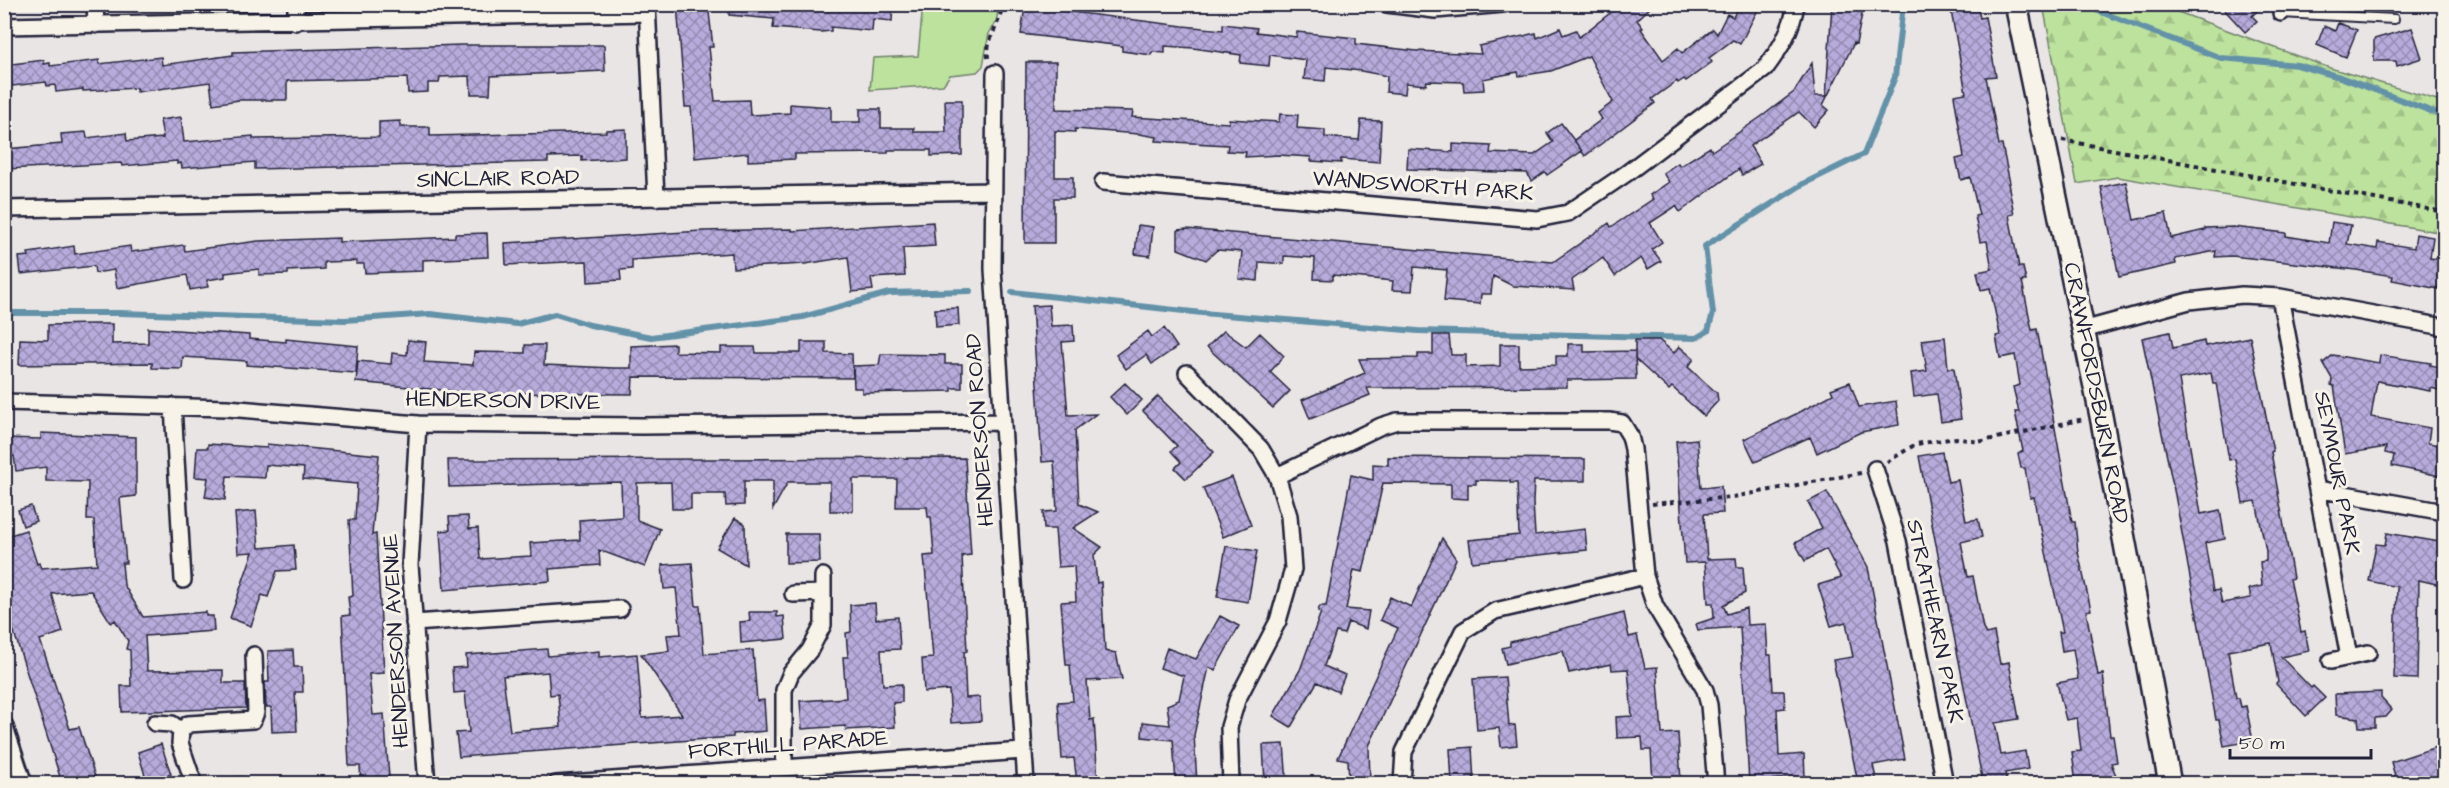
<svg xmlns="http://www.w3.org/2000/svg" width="2449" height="788" font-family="'Architects Daughter',sans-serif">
<defs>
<pattern id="forest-firs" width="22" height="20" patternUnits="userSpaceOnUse" patternTransform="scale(1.5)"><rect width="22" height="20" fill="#bde29d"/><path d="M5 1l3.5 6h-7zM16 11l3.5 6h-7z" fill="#a2c288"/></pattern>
<pattern id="building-cross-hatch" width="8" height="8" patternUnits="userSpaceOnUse" patternTransform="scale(1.5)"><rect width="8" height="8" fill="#b7abdb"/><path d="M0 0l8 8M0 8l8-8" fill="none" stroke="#948bb3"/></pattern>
</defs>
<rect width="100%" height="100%" fill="#eae5e5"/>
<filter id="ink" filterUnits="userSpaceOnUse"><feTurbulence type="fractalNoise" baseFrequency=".0167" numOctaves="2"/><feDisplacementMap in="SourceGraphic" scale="12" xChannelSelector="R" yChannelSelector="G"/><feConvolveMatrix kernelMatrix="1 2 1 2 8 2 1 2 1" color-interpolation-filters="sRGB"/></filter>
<g filter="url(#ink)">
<path fill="#bde29d" stroke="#70826c" stroke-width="1.5" d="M923 5H999L996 23 989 33 983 66 977 72 950 75 943 85 870 90 873 58 918 56Z"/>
<path fill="url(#forest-firs)" stroke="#70826c" stroke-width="1.5" d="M2043 5H2159L2330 68 2444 102V233L2118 177 2077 184Z"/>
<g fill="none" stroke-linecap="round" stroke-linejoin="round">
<path stroke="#6492a8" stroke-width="6" d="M2080 4 2221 58 2297 65 2340 77 2444 116
M1012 292 1202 313 1418 331 1696 338 1708 331 1713 313 1705 246 1803 184 1864 154 1895 77 1902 13 1905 4
M4 313H120L345 320 430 314 517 324 555 314 590 325 651 337 803 317 889 293 970 291"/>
</g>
<path fill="url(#building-cross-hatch)" stroke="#22223b" stroke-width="1.5" fill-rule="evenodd" d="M677 4H708L713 47H709L715 101 749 100 750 115 790 113V104L831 107V122H860V109H881V128H914V132H946L945 100H962V155L931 156V150H888V153L795 154V159L773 160 748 161V153L695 158 691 107H685Z
M730 4H893L892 21 873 19 872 31 831 27V31L821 32 773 28 774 19 729 15Z
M1622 4H1654L1637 20 1643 28 1641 29 1663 60 1678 48 1682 53 1713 29 1717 34 1727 14 1733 17 1740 4H1761L1740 44 1733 40 1709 58 1712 62 1686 81 1684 79 1678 83 1677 81 1652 99 1655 103 1585 156 1574 140 1602 119 1598 113 1613 102 1589 56 1551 71 1519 76 1518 72 1483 79 1484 90 1464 91 1463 82 1427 81 1426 85 1406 83 1405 94 1386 92 1387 76 1361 71 1326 67 1325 81 1304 79 1306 60 1270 55 1269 66 1240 63 1241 55 1193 48 1165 46V53L1152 52 1151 55 1122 51V46L1021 34 1025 6 1183 26 1223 30V24L1257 28 1256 32 1296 37 1297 32 1356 38V44L1417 51 1481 54 1479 46 1536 33 1537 38 1560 28 1563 35 1576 30 1579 37Z
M1832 4H1864L1856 44 1854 43 1823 105 1829 110 1814 127 1799 112 1750 146 1761 164 1742 175 1739 169 1680 212 1676 206 1650 223 1662 242 1652 249 1661 261 1648 269 1641 258 1615 276 1603 258 1572 280 1574 290 1513 286 1493 276 1491 294H1481L1480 304 1444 301 1447 270 1414 267 1412 291 1392 290 1393 281 1333 275V280L1314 279 1315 258 1284 256V264L1259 262 1258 281 1239 279 1242 252 1217 250 1206 260 1178 249V230L1187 229 1553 262 1609 223 1611 227 1653 199 1650 195 1669 182 1663 173 1678 163 1680 166 1710 147 1712 151 1765 114 1794 92 1812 63 1815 96H1826Z
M1956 4H1977L1980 18 1985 17 1996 76 1986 77 1999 145H2002L2010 183H2008L2014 214 2009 215 2019 267H2023L2026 281H2022L2032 330 2037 329 2072 522H2075L2078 552 2091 610 2086 611 2098 675 2103 674 2110 736H2113L2117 762 2111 763 2119 783H2076L2072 752 2081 751 2077 718 2066 720 2057 683 2078 679 2073 649 2062 651 2059 632H2063L2040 524H2038L2034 497 2030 498 2025 468H2021L2018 454 2023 451 2015 412H2019L2013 387 2020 385 2015 355 2000 358 1996 336 2000 335 1990 288 1981 290 1977 272 1992 269 1987 241 1980 242 1975 216 1979 215 1970 177 1961 180 1956 159 1964 157 1954 95 1966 93 1951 11 1958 10Z
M2219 4H2264L2252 16 2257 21 2245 32Z
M2338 23 2357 30 2346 57 2317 45 2324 26 2335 31Z
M2412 28 2422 58 2397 66 2396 61H2374V39Z
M462 45H604L605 71 491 76 490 94H471L470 76 440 77 439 83H428V92L408 93 407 78 287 81V100H239L213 104 210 82 137 92V88L83 91V89L56 92 55 85 47 86 46 82 4 87V65L44 60V64L50 63V66L99 60V64L161 57 162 65 233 55V52Z
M1026 62H1056V109L1133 111 1132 117 1229 123V119L1279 122 1280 114 1298 115 1297 128 1325 130V137L1359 140 1361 120 1381 121 1379 162 1341 159V163L1311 161V157L1278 155 1245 157 1246 152 1227 151 1228 145 1156 141 1157 137 1139 134 1075 129V132L1055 131V177H1073V198H1054V243H1025Z
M181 117 184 142 253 136V139L379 137V122L400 121V127H430V136L606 132V130L626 129V158L582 161V156L548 157V162L255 169V162L182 168 181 163 177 164V161L122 166 121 163 7 169 5 149 62 144 61 134 86 132 87 138 126 133 127 141 163 138 160 120Z
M1561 123 1582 151 1547 175 1545 172 1532 181 1527 173 1407 169 1408 149 1453 152V144L1491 146 1490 153 1534 155 1553 142 1547 133Z
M2126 182 2134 220 2166 213 2171 238 2205 230V228L2233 227 2286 233V236L2329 243 2332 222 2351 225 2347 244 2377 249 2378 242 2414 248 2416 234 2433 237 2430 258 2445 260V286H2439V289L2392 280 2393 276 2356 270 2232 256 2215 257 2216 251 2175 259 2176 264 2119 277 2101 187Z
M933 222 935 246 903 248 905 276 871 278 873 290 852 292 848 257 805 264 733 268 732 253 632 260V269L620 270 621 280 588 282 587 261 506 265 505 243 702 231 792 229V231Z
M1138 225 1153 227 1150 256 1135 254Z
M487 233 488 257 423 260V271L365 273 364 264H356V261L324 262V269L288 271V274L259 275V269L225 273V277L207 280 208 287 190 290 187 275 117 288 114 270 95 273 94 266 21 274 19 257 29 256 28 253 74 246 75 254 130 246 131 252 184 245 185 251 258 241 339 238V242L455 237V234Z
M1049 305 1051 326 1073 325 1074 341 1062 342 1068 415 1096 414 1075 430 1079 504 1098 512 1073 528 1102 547 1094 555 1097 583 1101 582 1105 651 1116 653 1122 679 1087 681 1090 720 1094 719 1098 783H1077L1074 758 1062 759 1058 702 1073 701 1070 665H1066L1061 602 1076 601 1074 566 1058 567 1055 529H1044L1043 512 1057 511 1054 461 1042 462 1032 306Z
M958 308 959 325 936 327 935 309Z
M92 324H112V344L148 343V328L249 335V339L286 342V339L358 346 356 373 246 365 247 361 183 357 182 369 152 368V363L19 365 20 339 48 340V325Z
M1164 328 1177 347 1152 364 1146 355 1126 369 1116 355 1148 331 1152 337Z
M1224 331 1246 347 1260 333 1284 356 1270 372 1290 391 1273 408 1207 347Z
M2170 332 2173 348 2204 341 2205 346 2250 337 2273 451 2271 452 2293 578 2290 579 2301 632 2305 631 2309 651 2281 657 2311 688 2313 686 2325 698 2306 716 2276 684 2278 682 2271 643 2228 651 2236 698H2239L2241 707 2246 706 2253 741 2224 746 2219 720H2216L2175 495 2142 338ZM2211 373 2213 383H2216L2229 460 2235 459 2243 503 2256 501 2266 551V561L2260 562 2262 586 2249 589 2251 598 2222 603 2219 590 2213 591 2205 543 2225 539 2220 510 2201 514 2179 379Z
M1433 335H1449L1451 355H1466V367L1500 366V344H1519V366L1556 365V356H1568V344H1584V352L1635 351 1636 379 1567 380V387L1367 388 1370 395 1310 419 1302 400 1365 373 1359 359 1418 358V354H1433Z
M1945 337 1948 368H1954L1961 419 1941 422 1937 394 1914 397 1911 373 1927 371 1922 340Z
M408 340 426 342 424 362 473 365 474 352 525 353V345H545L544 365 614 368H631V346L675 344V352L721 353V347H755L756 353H801V342H826V353L852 354 853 378 633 377 632 394 472 393 356 382 358 361 391 364 392 353 407 355Z
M1635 340H1659L1674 353 1679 346 1694 359 1688 367 1717 393 1718 401 1704 416 1672 387 1669 390 1635 359Z
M881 354 945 355V364H962V388H952V391L862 393V388H854L853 366 879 365Z
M2333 355 2379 363 2380 355 2431 363 2430 365 2445 368V391L2430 388V391L2377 381 2371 417 2430 428 2428 443 2445 446V477L2392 466 2394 455 2385 453 2386 447 2345 454 2334 386 2331 385 2332 379 2323 363Z
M1850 382 1859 407 1896 401 1899 425 1861 432 1817 453 1810 437 1755 462 1744 439 1798 413 1833 394 1831 389Z
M1125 383 1142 400 1127 415 1110 397Z
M1158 396 1214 452 1186 479 1175 468 1181 462 1171 451 1177 446 1143 411Z
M41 433 136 437V496L120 498 126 563H122L124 585 143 617 206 612V616H213L214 631 145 636 147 671 223 670V683H245L246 708 122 712 121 686H131L130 650 126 649 128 641 115 620 111 623 91 591 52 594 63 632 40 640 70 729 79 727 97 783H62L4 601V537L26 530 37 564 39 563 41 568 97 564 94 520H87L88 482 46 481V467L16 471 14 456 4 457V438L41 439Z
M1697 439 1701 488 1721 486 1723 513 1704 514 1707 559 1736 558 1737 567H1743L1745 593 1723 605 1727 614 1746 608 1747 625 1766 624 1768 655H1771L1773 691H1784L1785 708 1777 709 1779 756 1804 754 1805 777 1769 780V783H1749L1740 627 1698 630 1696 624 1714 618 1713 603H1708L1705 562 1685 563 1676 441Z
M208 444 267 448V444L379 455 372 535 376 534 384 673 369 674 373 715 384 714 389 777H376V783H361L360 766H349L342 616 350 615 348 597 353 596 349 520H355L357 484 303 479 304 468 266 465 265 478 227 476 225 500 205 497 208 478 195 477 197 448H208Z
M1942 452 1948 482 1958 480 1966 521 1978 519 1982 537 1961 542 1968 577 1973 576 1983 629 1986 634 1994 632 2000 664 2009 662 2019 719 1995 723 2001 755 2025 751 2028 769 2005 773 2007 783H1983L1928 504 1919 456Z
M1388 457 1585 459V481H1534L1533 502 1535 535 1585 529 1587 550 1472 562 1469 540 1519 535 1517 483H1510V481L1476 480V484H1468V499L1451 498V484L1383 483 1363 572 1354 570 1346 609 1369 611 1366 629 1348 622 1344 634 1336 632 1324 666 1345 675 1338 692 1317 682 1291 727 1273 716 1300 670 1321 612 1318 611 1320 606H1326L1351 475 1373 480V464L1388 465Z
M965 458 971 555 962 556 967 651 964 652 966 698 980 697 981 721 951 723 949 690 924 692 922 659 933 658 924 556 934 555 931 517H928L927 507H896L897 479H853V511H830V482H788L773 509V481H744V505L726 506 725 494H691V509H672L671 482 637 483V520L660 529 645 567 599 550 600 565 549 569 550 581 444 590 440 531 450 530 449 517 468 516 469 529 478 528 480 559 531 556 530 543 580 540 579 520 622 517 621 482 449 487 448 460Z
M1232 477 1251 525 1223 537 1203 488Z
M1827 492 1868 567 1905 759 1873 765 1877 783H1858L1833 660 1853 657 1846 622 1831 626 1818 585 1841 578 1826 549 1805 561 1795 543 1822 528 1808 502Z
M31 506 36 521 23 526 18 510Z
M256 511 259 548 294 545 296 570 277 571 268 597 262 595 251 626 230 618 253 552 238 553 235 513Z
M735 518 745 524 746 565 717 548Z
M2387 533 2445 543V586L2419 580 2417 679 2394 678 2397 587 2369 581 2376 544 2385 545Z
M786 534H819L820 562 786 563Z
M1442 538 1456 559 1369 746 1370 783H1349L1348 760 1338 758 1398 628 1380 620 1390 597 1411 607Z
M1226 546 1257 551 1248 602 1217 597Z
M692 563 696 606H700L704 654 753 650 757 701 764 700 766 731 733 734V737L459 757 456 733 469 732 465 692 454 693 452 668 467 667 466 655 547 649 548 656 599 651V657L637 654 642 718 682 715 641 654 669 651 667 635 681 634 676 588 664 589 662 565ZM548 672 550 695 558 694 561 727 510 731 503 676Z
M875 603 876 619 898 617 900 649 881 650 883 685 902 684V702L893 703 895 727 846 730 845 726 802 729 800 701 846 698 843 657H848L846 633 851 632 850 605Z
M749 612H777V617L784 616 786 639 741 643 740 622 750 621Z
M1624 613 1629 637 1637 635 1645 668 1657 667 1662 734 1678 733 1681 782 1653 783 1651 750H1643L1642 737 1617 738 1616 717 1632 716 1628 669 1612 670 1611 664 1569 673 1563 651 1506 664 1502 648 1510 646V642Z
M1220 616 1239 626 1215 670 1209 667 1194 735 1197 783H1176L1173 740 1142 737 1143 722 1170 725 1167 705 1179 700 1184 676 1160 668 1167 648 1196 659Z
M293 650 294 667H302L303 692H295L297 731 272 732 271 707H266L265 682H269L268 651Z
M1505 677 1509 726 1515 725 1517 745 1501 747 1499 728 1477 730 1473 679Z
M2381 692V698L2392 710 2386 717 2375 718V727H2359L2358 718 2336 715 2335 694Z
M161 744 171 774 147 782 138 752Z
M1284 744 1287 783H1265L1263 745Z
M2445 744V781L2435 783H2397L2391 762Z
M1472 747 1474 783H1452L1450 749Z"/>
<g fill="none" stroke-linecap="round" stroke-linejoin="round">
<defs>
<path id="lane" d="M2281 13 2394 19
M226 784 240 782"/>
<path id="street" d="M95 4 96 25
M296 4V22
M647 4 656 198
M1387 4 1435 10 1503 4
M2281 13V4
M4 26 647 13
M995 73 993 269 1026 784
M1103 182 1537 219 1568 213 1627 173 1765 69C1780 49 1792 30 1796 4
M4 209 992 191
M2280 297 2349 657
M2083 330 2189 301 2242 295 2280 297 2444 327
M1187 373 1261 449 1277 476 1289 516 1293 569 1278 621 1237 700 1229 727 1231 784
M4 402 227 408 418 424 643 426 1002 422
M173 406 183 580
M418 424 410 565 427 784
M1875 469 1898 541 1945 784
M1277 476 1381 426 1397 421H1609L1622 423 1630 436 1633 449 1645 576 1655 606 1705 690 1709 705 1716 784
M2317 489 2444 512
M793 594 823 593
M414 623 620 609
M2331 661 2368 653
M155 723 172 724 181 731
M4 724 24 784
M784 768V690L791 673 810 650 823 625V576
M194 784 180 743 181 731 188 724 253 720 256 712 254 655
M556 784 1023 751
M1402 784 1404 752 1463 631 1495 611 1645 576"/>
<path id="secondary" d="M2016 4 2101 416 2170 784"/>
</defs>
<use href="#lane" stroke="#22223b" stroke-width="12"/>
<use href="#street" stroke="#22223b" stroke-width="20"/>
<use href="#secondary" stroke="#22223b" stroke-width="26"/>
<path stroke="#22223b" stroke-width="4" stroke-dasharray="4.5 4.5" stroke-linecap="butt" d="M988 58C986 37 1000 28 1002 4
M2062 140 2444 212
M1887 462 1916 444 1956 438 1978 442 2084 419
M1652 504 1733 497 1861 473"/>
<use href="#lane" stroke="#f7f3e8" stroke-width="8"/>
<use href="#street" stroke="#f7f3e8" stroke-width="15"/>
<use href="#secondary" stroke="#f7f3e8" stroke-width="21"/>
</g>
</g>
<g text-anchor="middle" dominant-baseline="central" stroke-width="6" stroke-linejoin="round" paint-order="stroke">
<g font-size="22" fill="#22223b" stroke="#f7f3e8">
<text transform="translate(498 179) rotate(-1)">SINCLAIR ROAD</text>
<text transform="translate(1423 186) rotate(4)">WANDSWORTH PARK</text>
<text transform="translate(2096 393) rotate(79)">CRAWFORDSBURN ROAD</text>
<text transform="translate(503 401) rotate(1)">HENDERSON DRIVE</text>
<text transform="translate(980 430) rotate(-94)">HENDERSON ROAD</text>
<text transform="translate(2337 473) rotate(79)">SEYMOUR PARK</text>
<text transform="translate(1935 621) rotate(78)">STRATHEARN PARK</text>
<text transform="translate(396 641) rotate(-93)">HENDERSON AVENUE</text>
<text transform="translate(788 745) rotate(-4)">FORTHILL PARADE</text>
</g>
</g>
<rect width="2449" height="788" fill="none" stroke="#f7f3e8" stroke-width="24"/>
<rect x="12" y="12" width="2425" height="764" fill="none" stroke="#22223b" stroke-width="2" filter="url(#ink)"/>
<path d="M2230 749v9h141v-9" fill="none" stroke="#22223b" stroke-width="3"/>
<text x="2239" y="749" font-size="18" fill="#22223b" stroke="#f7f3e8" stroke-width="4.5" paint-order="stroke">50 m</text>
</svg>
